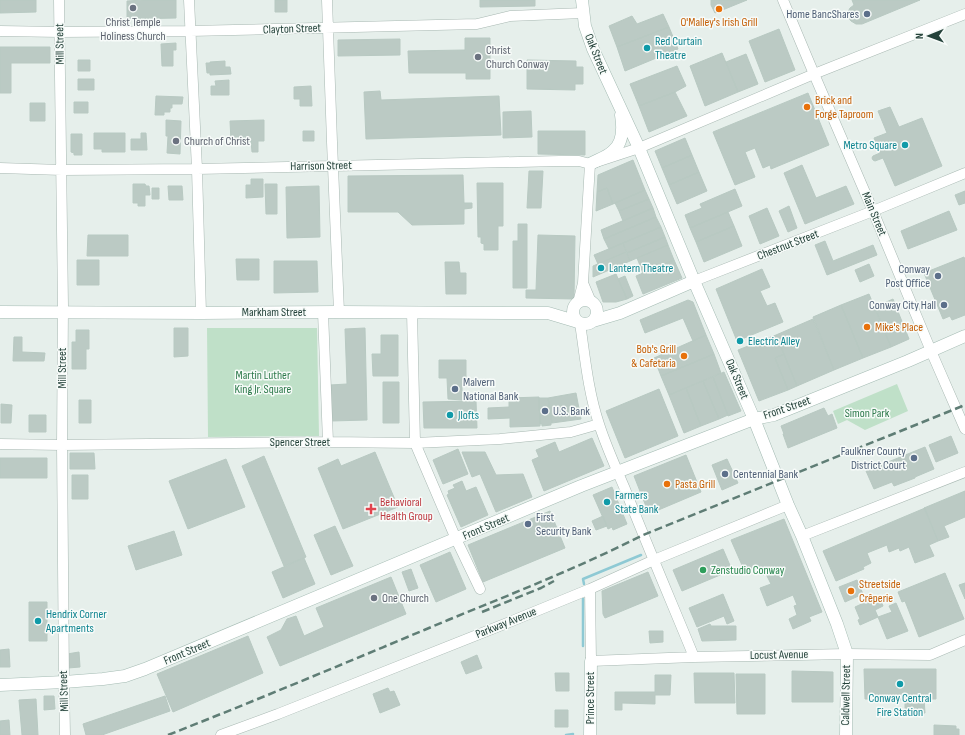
<svg xmlns="http://www.w3.org/2000/svg" width="965" height="735" font-family="'Sofia Sans Condensed',sans-serif">
<rect width="100%" height="100%" fill="#e6efeb"/>
<path fill="#bfe0c8" d="M207 328H317L319 436 208 437Z
M897 384 908 411 865 430 847 420 838 424 833 411Z"/>
<g fill="none" stroke-linecap="round" stroke-linejoin="round">
<path stroke="#8ec9d4" stroke-width="2.5" d="M584 584 583 579 641 555
M583 646V599
M566 735 573 734"/>
</g>
<path fill="#bbcac4" stroke="#b8c9c2" d="M0 0H36V12L0 13Z
M143 0H176V18L127 19V1Z
M275 0H287V12H275Z
M480 0H535V6L480 7Z
M711 0H747L715 13 711 5Z
M852 0H920L862 24H856L851 21 848 17V12L850 8 854 5Z
M663 14 669 27 617 47 609 26 632 16 637 24Z
M669 27 678 49 625 71 617 47Z
M779 29 795 70 765 82 749 41Z
M465 38H490V79H466V73H409L408 51 465 50Z
M400 39V55L338 56V40Z
M176 43V50H173V66H162L161 44Z
M0 47H50V63H11V93H0Z
M722 53 738 92 705 106 690 66Z
M746 54 758 84 738 92 726 62Z
M78 60H90V71H78Z
M527 60 576 61V67H583V84H575V90L527 89Z
M225 61V67H230L231 74 210 75V73H207L206 63H210V62Z
M677 66 686 86 675 92 639 106 630 84Z
M78 79H94V90H78Z
M229 80V95H211V86H216L215 81Z
M311 86 312 106H300V99H294V87Z
M380 91 381 100 499 96 501 135 366 139 364 92Z
M675 92 687 116 649 132 639 106Z
M808 93 829 145 771 169 770 165 763 168 755 148 745 152 755 177 735 185 713 132Z
M156 96 183 97 182 104H172V108H170V112H164V115H155Z
M74 102H88V113H74Z
M30 103H45V121H30Z
M890 107 899 127 922 118 942 166 895 186 883 158 875 161 873 160 872 158 873 156 880 153 874 138 887 133 878 111Z
M531 111 532 137 503 138V112Z
M166 120 181 121 180 154 167 153 168 136H166Z
M264 120V141H258V152H252L251 141H231L230 121Z
M303 131H314V141H303Z
M538 131H585V155L538 154Z
M94 133H125V152H102V149H94Z
M141 133H146L147 150H131V139H141Z
M71 134H82V155H74V153L71 152Z
M685 138 692 155 662 168 655 151Z
M692 155 699 172 669 185 662 168Z
M633 160 645 190 613 204 607 188 597 192 598 175Z
M802 165 816 198 846 186 854 204 805 224 784 173Z
M529 171H543L541 208H527Z
M699 172 707 191 677 204 669 185Z
M463 175 464 203H472V208L464 209V224L412 225 398 212H348V176Z
M251 179H263V197L246 198V185H251Z
M477 183H503V226H498V250H484V244L481 243V237H478Z
M133 184H145L146 186H149L150 195H145V206H138V203H133Z
M265 184H277V214H266Z
M168 186H182L183 200H169Z
M319 186 320 237 287 238 286 187Z
M152 188H159V199H152Z
M607 188 613 204 596 211 597 192Z
M735 189 742 206 690 228 685 215 702 208 700 204Z
M645 190 649 199 619 211 615 203Z
M965 191V203L959 205 955 195Z
M649 199 653 208 623 221 619 211Z
M789 206 797 228 788 232 779 211Z
M653 208 656 217 604 239 601 230Z
M767 208 779 236 760 244 749 216Z
M949 211 957 230 908 249 901 231Z
M728 212 734 226 696 242 690 228Z
M656 217 661 227 609 249 604 239Z
M518 224H527V288H513V241H518Z
M734 226 742 246 704 262 696 242Z
M661 227 665 237 627 253 623 243Z
M88 235H128V256H87Z
M538 235 575 236 574 299 526 298V290H536Z
M665 237 668 245 630 261 627 253Z
M825 241 833 261 873 245 877 255 827 275 815 245Z
M623 243 626 252 598 264 594 255Z
M668 245 674 260 643 273 637 258Z
M626 252 630 261 593 277V266Z
M964 257 965 260V315L952 320 950 316 943 319 924 273Z
M236 259H259V280H237Z
M77 260H99V285H77Z
M674 260 682 278 643 294 636 276Z
M274 261H317L318 292 274 293Z
M445 262H459L460 273H466V294H446Z
M869 264 874 276 860 282 855 270Z
M762 269 770 287 760 291 767 306 775 303 783 322 737 341 716 289Z
M616 274 627 299 616 302H603L596 282Z
M625 276 633 296 627 299 618 279Z
M869 294 891 347 863 358 841 305Z
M893 299 909 339 891 347 875 307Z
M688 300 693 302 706 335 693 341 683 318 645 333 640 320Z
M841 305 863 358 834 370 813 317Z
M813 319 834 370 797 386 776 335Z
M174 328H188V356L174 357Z
M365 328 367 420 331 421 330 385 347 384 345 329Z
M76 330H89V349H86V369H72V342H76Z
M381 335H398V376H373L372 354H381Z
M706 335 714 354 661 376 654 358Z
M776 335 784 354 775 358 788 390 759 401 738 350Z
M14 337H22V352L45 353 44 361H13Z
M714 354 721 373 669 395 661 376Z
M784 354 797 386 788 390 775 358Z
M439 360H466V379H462V400L448 399 447 378H439Z
M724 372 741 411 728 416 713 377Z
M713 377 728 415 719 419 703 381Z
M703 381 719 419 701 426 686 388Z
M383 382H399V423H383Z
M686 388 701 426 684 433 669 395Z
M659 389 678 436 625 458 606 411Z
M576 393 581 419 552 423 548 398Z
M539 397 540 426 510 427V418L488 419V408L509 407V398Z
M539 398H548L552 423H551V425L542 426V424H540Z
M79 400H91V423H79Z
M476 401 477 428H424L423 402Z
M1 404 12 405 11 423H1Z
M824 408 828 416 832 414 837 428 788 448 783 434H784L781 426Z
M29 415H46V432H29Z
M951 436 958 453 936 462 929 445Z
M592 438 604 466 544 491 532 460 539 457 536 450 555 442 559 452Z
M925 447 934 469 915 477V478L894 486 892 482 874 489 866 471Z
M458 449 468 474 443 484 433 460Z
M375 452 398 507 343 529 318 468 338 459 341 466Z
M462 452H485L496 475 523 474 532 497 496 512 480 474 472 477Z
M70 453H94L95 469H70Z
M686 455 701 492 649 514 634 476Z
M264 456 306 557 284 566 242 466Z
M0 458H47V478H0Z
M226 459 245 507 188 529 169 481Z
M727 459 738 483 722 490 712 465Z
M72 475H88V499H72Z
M462 481 466 491 476 487 488 515 461 527 447 495 449 494 448 491 455 488 453 485Z
M612 487 627 524 613 530 612 527 608 529 593 495Z
M965 491V517L944 526 949 537 938 541 924 508Z
M925 508 938 541 929 545 934 556 915 563 909 547 900 551 899 548 889 552 887 545 867 553 871 563 863 567 864 569 836 581 823 551Z
M550 511 565 548 483 582 468 545Z
M603 516 607 526 596 530 592 521Z
M784 519 822 612 809 617 811 621 793 629 789 619 797 615 794 606 797 605 793 595 767 606 760 588 771 584 766 574 763 575 759 566 745 572 731 540Z
M335 526 353 566 331 575 314 535Z
M174 531 182 555 136 570 128 546Z
M723 549 732 570 682 591 673 570Z
M450 552 466 589 436 602 420 565Z
M304 558 315 584 283 598 272 572Z
M411 569 418 588 409 591 402 572Z
M648 572 658 596 605 618 603 614 602 591Z
M945 573 964 619 919 637 905 601 902 602 898 592Z
M391 577 406 614 280 666 267 637 281 630 287 619 296 616 304 636 324 627 316 608Z
M857 580 863 594 845 602 839 587Z
M965 583V599L959 585Z
M723 594 734 621 727 624 724 616 697 627 689 608Z
M879 596 883 606 875 610 878 617 860 625 858 620 860 619 855 607Z
M29 602H47V641H29Z
M896 603 908 631 887 639 878 617 892 612 889 606Z
M710 624 711 626H736V640L702 641 698 629Z
M649 631H663V642L650 643Z
M248 636 263 673 173 712 157 674Z
M9 649 10 667H0V650Z
M79 652 80 667 68 668 67 654Z
M477 655 482 668 466 674 461 662Z
M864 669H936V699H924L925 713H905V700L865 699Z
M792 671 833 672V702H792Z
M555 673H569V691H556Z
M694 673H734L735 703H695Z
M736 674H765V714H737Z
M655 675H671L670 695H655V704L622 703V710H615V692H655Z
M388 688 390 692 394 691 400 705 380 713 373 694Z
M44 696H54L55 709 44 710Z
M165 696 170 711 102 735H86L83 724Z
M36 699 38 735H22L19 700Z
M555 710H568V727H555Z
M9 720 10 735H0V721Z
M934 725 956 726V729H959V735H934Z"/>
<g fill="none" stroke-linecap="round" stroke-linejoin="round">
<defs>
<path id="street" d="M59 0 63 307 62 445 64 682 65 735
M189 0 197 169 201 313
M327 0 332 142 339 312
M783 0 814 74 873 211 931 351 965 429
M0 31 60 32 190 31 477 24 510 16 583 13
M0 168 62 170 197 169 560 161H579L590 164 639 148 814 74 965 14
M694 281 873 211 965 173
M583 283 591 302
M578 303 583 283 590 164
M323 312 328 442
M412 312 415 443 456 539 480 589
M580 323C585 357 588 391 599 424 606 446 616 468 625 489 647 545 671 601 694 657
M0 444 62 445 328 442 415 443 500 439 571 432 599 424
M802 536 965 472
M590 589 591 661 694 657 847 654 930 655 965 640
M221 735 278 714 512 621 590 589 654 560 788 505"/>
<path id="secondary" d="M582 0 585 26 593 49 639 148 694 281 754 419 788 505 802 536 837 624 847 654 846 735
M590 164C597 160 607 157 613 151 623 143 623 127 621 115
M573 312a12 12 0 1 1 24 0a12 12 0 1 1-24 0Z
M0 312 201 313 339 312 506 313H548L578 322
M593 321 620 313 694 281
M0 685 64 682 103 679 125 676 145 669 581 486 754 419 774 415 908 361 965 336
M590 735 591 661"/>
</defs>
<use href="#street" stroke="#a8b8b2" stroke-width="11"/>
<use href="#secondary" stroke="#a4bbb3" stroke-width="13"/>
<use href="#street" stroke="#fff" stroke-width="10"/>
<use href="#secondary" stroke="#fff" stroke-width="12"/>
<path stroke="#5f7d75" stroke-width="2.5" stroke-dasharray="8 4" stroke-linecap="butt" d="M482 612 541 588 554 581
M168 735C262 698 355 659 448 620 514 593 580 567 643 535L965 405"/>
</g>
<g fill="#6b7280" stroke="#f7fbf9" stroke-width="1.5">
<circle cx="133" cy="8" r="4"/>
<circle cx="478" cy="57" r="4"/>
<circle cx="176" cy="141" r="4"/>
<circle cx="374" cy="598" r="4"/>
</g>
<g fill="#e8710a" stroke="#f7fbf9" stroke-width="1.5">
<circle cx="719" cy="9" r="4"/>
<circle cx="807" cy="107" r="4"/>
<circle cx="867" cy="327" r="4"/>
<circle cx="684" cy="356" r="4"/>
<circle cx="667" cy="484" r="4"/>
<circle cx="851" cy="591" r="4"/>
</g>
<g fill="#5c6f8a" stroke="#f7fbf9" stroke-width="1.5">
<circle cx="867" cy="14" r="4"/>
<circle cx="938" cy="276" r="4"/>
<circle cx="944" cy="305" r="4"/>
<circle cx="455" cy="389" r="4"/>
<circle cx="545" cy="411" r="4"/>
<circle cx="914" cy="458" r="4"/>
<circle cx="725" cy="474" r="4"/>
<circle cx="528" cy="524" r="4"/>
</g>
<g fill="#0f9aa8" stroke="#f7fbf9" stroke-width="1.5">
<circle cx="647" cy="48" r="4"/>
<circle cx="905" cy="145" r="4"/>
<circle cx="601" cy="268" r="4"/>
<circle cx="740" cy="341" r="4"/>
<circle cx="450" cy="415" r="4"/>
<circle cx="607" cy="502" r="4"/>
<circle cx="38" cy="621" r="4"/>
<circle cx="900" cy="684" r="4"/>
</g>
<path fill="#e0444e" stroke="#f7fbf9" stroke-width="1.5" d="M369 503h4v4h4v4h-4v4h-4v-4h-4v-4h4z"/>
<circle fill="#2e9e5b" stroke="#f7fbf9" stroke-width="1.5" cx="703" cy="570" r="4"/>
<g text-anchor="middle" dominant-baseline="central" stroke-width="3" stroke-linejoin="round" paint-order="stroke">
<g font-size="12" fill="#4e5e75" stroke="#f7fbf9" text-anchor="end">
<text x="859" y="14">Home BancShares</text>
<text x="930" y="269">Conway<tspan x="930" dy="14">Post Office</tspan></text>
<text x="936" y="305">Conway City Hall</text>
<text x="463" y="382" text-anchor="start">Malvern<tspan x="463" dy="14">National Bank</tspan></text>
<text x="553" y="411" text-anchor="start">U.S. Bank</text>
<text x="906" y="451">Faulkner County<tspan x="906" dy="14">District Court</tspan></text>
<text x="733" y="474" text-anchor="start">Centennial Bank</text>
<text x="536" y="517" text-anchor="start">First<tspan x="536" dy="14">Security Bank</tspan></text>
</g>
<g font-size="12" fill="#5b616d" stroke="#f7fbf9" text-anchor="start">
<text x="133" y="22" text-anchor="middle">Christ Temple<tspan x="133" dy="14">Holiness Church</tspan></text>
<text x="486" y="50">Christ<tspan x="486" dy="14">Church Conway</tspan></text>
<text x="184" y="141">Church of Christ</text>
<text x="382" y="598">One Church</text>
</g>
<g font-size="12" fill="#c56008" stroke="#f7fbf9" text-anchor="start">
<text x="719" y="22" text-anchor="middle">O'Malley's Irish Grill</text>
<text x="815" y="100">Brick and<tspan x="815" dy="14">Forge Taproom</tspan></text>
<text x="875" y="327">Mike's Place</text>
<text x="676" y="349" text-anchor="end">Bob's Grill<tspan x="676" dy="14">&amp; Cafetaria</tspan></text>
<text x="675" y="484">Pasta Grill</text>
<text x="859" y="584">Streetside<tspan x="859" dy="14">Crêperie</tspan></text>
</g>
<g font-size="12" fill="#24423a" stroke="#f7fbf9">
<text transform="translate(292 29) rotate(-2)">Clayton Street</text>
<text transform="translate(60 44) rotate(-91)">Mill Street</text>
<text transform="translate(596 54) rotate(68)">Oak Street</text>
<text transform="translate(321 166) rotate(-1)">Harrison Street</text>
<text transform="translate(874 214) rotate(67)">Main Street</text>
<text transform="translate(788 245) rotate(-21)">Chestnut Street</text>
<text x="274" y="312">Markham Street</text>
<text transform="translate(62 368) rotate(-90)">Mill Street</text>
<text transform="translate(737 379) rotate(67)">Oak Street</text>
<text transform="translate(787 408) rotate(-19)">Front Street</text>
<text x="300" y="442">Spencer Street</text>
<text transform="translate(486 527) rotate(-23)">Front Street</text>
<text transform="translate(506 623) rotate(-22)">Parkway Avenue</text>
<text transform="translate(187 652) rotate(-23)">Front Street</text>
<text transform="translate(779 655) rotate(-1)">Locust Avenue</text>
<text transform="translate(64 691) rotate(-92)">Mill Street</text>
<text transform="translate(846 695) rotate(-89)">Caldwell Street</text>
<text transform="translate(590 698) rotate(-90)">Prince Street</text>
</g>
<g font-size="12" fill="#0d838f" stroke="#f7fbf9" text-anchor="start">
<text x="655" y="41">Red Curtain<tspan x="655" dy="14">Theatre</tspan></text>
<text x="897" y="145" text-anchor="end">Metro Square</text>
<text x="609" y="268">Lantern Theatre</text>
<text x="748" y="341">Electric Alley</text>
<text x="458" y="415">Jlofts</text>
<text x="615" y="495">Farmers<tspan x="615" dy="14">State Bank</tspan></text>
<text x="46" y="614">Hendrix Corner<tspan x="46" dy="14">Apartments</tspan></text>
<text x="900" y="698" text-anchor="middle">Conway Central<tspan x="900" dy="14">Fire Station</tspan></text>
</g>
<g font-size="12" fill="#2d7a4b" stroke="#f7fbf9">
<text x="263" y="375">Martin Luther<tspan x="263" dy="14">King Jr. Square</tspan></text>
<text x="867" y="413">Simon Park</text>
</g>
<g font-size="12" fill="#be3a42" stroke="#f7fbf9" text-anchor="start">
<text x="380" y="502">Behavioral<tspan x="380" dy="14">Health Group</tspan></text>
</g>
<g font-size="12" fill="#27864d" stroke="#f7fbf9" text-anchor="start">
<text x="711" y="570">Zenstudio Conway</text>
</g>
</g>
<g transform="translate(929 36) rotate(269)" stroke="#f7fbf9" stroke-width="3" paint-order="stroke">
<path d="M0-3L7 15L0 10L-7 15Z" fill="#24423a"/>
<text y="-6" font-size="11" font-weight="bold" text-anchor="middle" fill="#24423a">N</text>
</g>
</svg>
